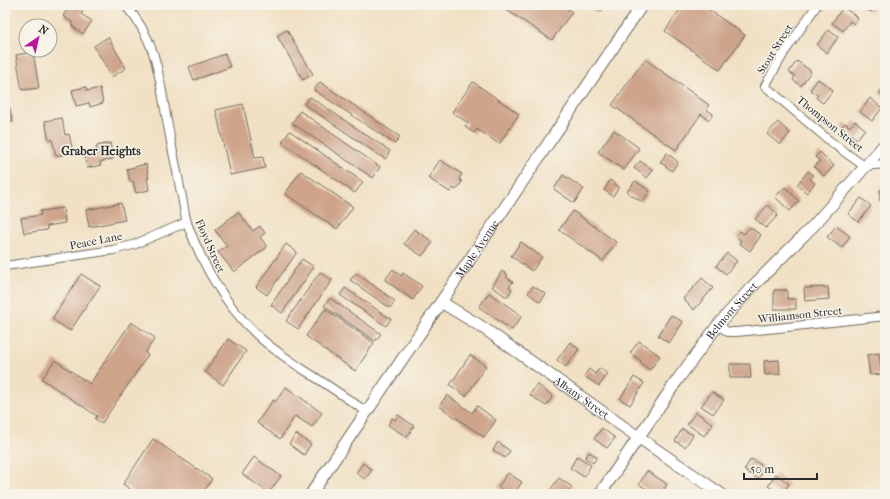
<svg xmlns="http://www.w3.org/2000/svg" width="890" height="499" font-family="'IM FELL French Canon',serif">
<rect width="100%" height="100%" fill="#f7f3e8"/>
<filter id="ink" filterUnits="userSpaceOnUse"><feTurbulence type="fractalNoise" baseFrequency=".025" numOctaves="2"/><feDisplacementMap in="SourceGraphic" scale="8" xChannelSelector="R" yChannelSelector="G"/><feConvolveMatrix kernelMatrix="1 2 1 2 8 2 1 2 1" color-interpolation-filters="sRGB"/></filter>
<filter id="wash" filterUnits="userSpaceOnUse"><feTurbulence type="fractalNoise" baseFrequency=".012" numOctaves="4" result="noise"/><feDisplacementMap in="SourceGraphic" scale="16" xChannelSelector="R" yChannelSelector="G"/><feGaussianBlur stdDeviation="0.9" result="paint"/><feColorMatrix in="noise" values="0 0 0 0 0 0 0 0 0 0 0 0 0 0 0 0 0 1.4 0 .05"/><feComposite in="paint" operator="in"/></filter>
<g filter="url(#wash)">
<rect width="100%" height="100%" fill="#f1e0c3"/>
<g id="blocks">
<path fill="#cea48b" d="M70 5H75L83 11 81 14 92 21 83 34 72 26 73 23 63 16Z
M499 5H562L572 12 552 40Z
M590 5H605L600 12Z
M683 5H702L745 35 720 70 665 31Z
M860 5H876L871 12Z
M843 7 858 18 854 24 850 21 843 31 832 23Z
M287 30 313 74 303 80 277 36Z
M828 30 838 37 827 53 817 45Z
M108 37 126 68 112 77 94 46Z
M33 52 39 88 22 90 16 55Z
M225 54 230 67 194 80 189 67Z
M645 59 709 105 706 109 713 114 709 120 701 114 676 150 612 105Z
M797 61 811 71 801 86 793 80 795 76 789 72Z
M818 79 833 90 823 103 816 98 818 95 810 90Z
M320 82 400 137 395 144 314 90Z
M473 82 519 114 499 144 477 129 474 133 465 127 468 123 452 112Z
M885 85V98L879 93Z
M86 87 87 91 100 88 103 103 90 107 89 103 76 106 72 90Z
M310 97 390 151 385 159 304 104Z
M870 98 882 108 872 121 860 112Z
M243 104 255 158 263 157 265 168 230 175 216 110Z
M9 106 13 122 5 123V107Z
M300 111 380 167 373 178 292 123Z
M62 118 65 135 69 134 73 152 56 156 52 139 49 140 45 121Z
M855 121 865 129 857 139 841 127 845 123 850 127Z
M778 122 790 133 780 145 767 134Z
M614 130 639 148 624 170 598 152Z
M290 131 363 182 355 193 282 142Z
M110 143 113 159 100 162 101 165 87 168 84 153 97 150 96 146Z
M820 152 834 166 824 176 814 167 820 161 815 157Z
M667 153 678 162 672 171 660 162Z
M440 160 462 174 459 179 462 182 456 190 453 188 450 192 428 178Z
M640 161 653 170 647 178 634 168Z
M146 164 149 178H147L149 190 136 193 133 181 130 182 127 169Z
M301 171 353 207 337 229 285 194Z
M808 171 813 175 810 179 815 183 807 193 797 185Z
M563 175 584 189 574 203 554 189Z
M610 180 619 187 613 196 604 190Z
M635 181 650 191 642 202 627 192Z
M785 187 799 201 790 211 775 197Z
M885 189V201H880V190Z
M861 198 871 206 858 222 848 214Z
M121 203 125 220 89 227 86 210Z
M768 205 778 215 766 228 755 219Z
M63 208 65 223 47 226V230L24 233 21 218 41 215 40 211Z
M573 211 616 242 603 261 559 230Z
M238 212 253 231 260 226 265 233 260 237 267 247 234 272 218 252 227 246 215 230Z
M836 226 850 236 842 248 827 237Z
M750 227 761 235 750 251 739 243 741 241 736 236 740 231 744 234Z
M414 229 433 242 422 256 404 244Z
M521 242 542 257 532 271 511 256Z
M286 244 297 252 267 295 256 287Z
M727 253 737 261 726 274 716 266Z
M302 259 314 267 282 313 271 305Z
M393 269 401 276 403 273 422 286 413 300 385 280Z
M502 271 508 275 506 277 513 282 509 287 512 289 507 297 492 287Z
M320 272 332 280 298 329 286 321Z
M356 273 395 301 390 308 350 280Z
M81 274 100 286 70 331 52 319Z
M702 278 713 288 694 310 683 299Z
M533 286 546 294 540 302 528 293Z
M828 287 829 299 805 301 804 288Z
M345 288 391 319 386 326 340 295Z
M774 290H787V299H796V309H774Z
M489 293 522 316 512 330 479 307Z
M330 298 381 334 375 341 324 306Z
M325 309 374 343 355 371 306 336Z
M671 315 683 322 669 343 658 336Z
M131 322 155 338 145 353 148 355 102 423 95 419 97 416 42 379 55 360 90 384Z
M228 339 246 351 223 385 205 372Z
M639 341 660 356 650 370 640 363 641 361 630 353Z
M570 342 579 349 566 367 557 360Z
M879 353 882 374 870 375 867 355Z
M470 355 486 366 466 396 450 385Z
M779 360 780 374 765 375 764 361Z
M730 364H750L751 378H730Z
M600 368 608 374 599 386 584 376 589 369 595 374Z
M634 377 644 383 630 405 620 399Z
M537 384 553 396 546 406 530 395Z
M286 387 322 413 312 427 295 416 280 439 257 423 273 400 275 402Z
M712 392 724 400 713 414 701 406Z
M447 395 472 413 477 406 496 420 484 437 439 406Z
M696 412 713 424 704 436 687 424Z
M398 415 414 426 407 437 388 425 392 418 395 420Z
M602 428 615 438 607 448 594 439Z
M682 429 693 435 685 447 675 441Z
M296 434 311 444 304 455 289 444Z
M153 439 212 479 202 494H137L123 484Z
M498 442 510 451 505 458 493 450Z
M589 452 597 457 593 463 585 458Z
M577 456 591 465 584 477 570 468Z
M254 457 281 476 269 493 242 474Z
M751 459 766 468 758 479 744 470Z
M363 463 372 470 365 479 356 473Z
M647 471 667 484 661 494H654L639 484Z
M508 473 522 482 514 494H509L498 487Z
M776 474 789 484 782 494H780L768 486Z
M559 478 572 487 567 494H555L550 490Z"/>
</g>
</g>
<g filter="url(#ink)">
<use href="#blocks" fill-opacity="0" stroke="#706a60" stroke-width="1"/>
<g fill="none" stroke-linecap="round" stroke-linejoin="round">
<defs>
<path id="street" d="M125 5C160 43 159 83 169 131 172 150 177 169 180 188 183 199 184 212 187 223 202 264 224 303 255 333 269 347 285 357 301 368 323 382 345 397 367 412
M817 5 784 53 765 86 831 142 864 166 885 164
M5 266 113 250 133 245 187 222
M718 325 728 332H736L778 328 885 316"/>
<g id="secondary">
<path id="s1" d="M441 302 482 327 638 437 721 494"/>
<path id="s2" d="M311 494 642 5"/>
<path id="s3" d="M600 494 678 379 718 325 750 289 814 225 885 144"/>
</g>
</defs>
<use href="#street" stroke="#706a60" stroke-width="10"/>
<use href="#secondary" stroke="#706a60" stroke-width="13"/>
<use href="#street" stroke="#fff" stroke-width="8"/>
<use href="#secondary" stroke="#fff" stroke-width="11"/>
</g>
</g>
<g text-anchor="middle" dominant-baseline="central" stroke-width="3" stroke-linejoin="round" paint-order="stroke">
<g font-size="11" fill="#2b2b2b" stroke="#f7f3e8">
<text transform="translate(775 49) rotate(-58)">Stout Street</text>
<text transform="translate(830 124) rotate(39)">Thompson Street</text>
<text transform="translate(96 241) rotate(-11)">Peace Lane</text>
<text transform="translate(210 246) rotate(66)">Floyd Street</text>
<text stroke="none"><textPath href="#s2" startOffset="296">Maple Avenue</textPath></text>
<text stroke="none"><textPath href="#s3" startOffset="226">Belmont Street</textPath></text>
<text transform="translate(800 315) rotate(-6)">Williamson Street</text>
<text stroke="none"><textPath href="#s1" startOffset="170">Albany Street</textPath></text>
</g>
<g font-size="12" font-weight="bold" fill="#2b2b2b" stroke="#f7f3e8">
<text x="101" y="151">Graber Heights</text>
</g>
</g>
<rect width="890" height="499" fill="none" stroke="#f7f3e8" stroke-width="20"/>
<g transform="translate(38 38) rotate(34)"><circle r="19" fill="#f7f3e8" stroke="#a5a39c"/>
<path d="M0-3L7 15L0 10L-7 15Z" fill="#b5179e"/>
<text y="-6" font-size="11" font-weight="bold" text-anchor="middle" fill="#2b2b2b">N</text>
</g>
<path d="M744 473v6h73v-6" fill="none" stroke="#2b2b2b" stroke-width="2"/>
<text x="750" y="473" font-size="12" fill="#2b2b2b" stroke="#f7f3e8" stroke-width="3" paint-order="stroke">50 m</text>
</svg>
